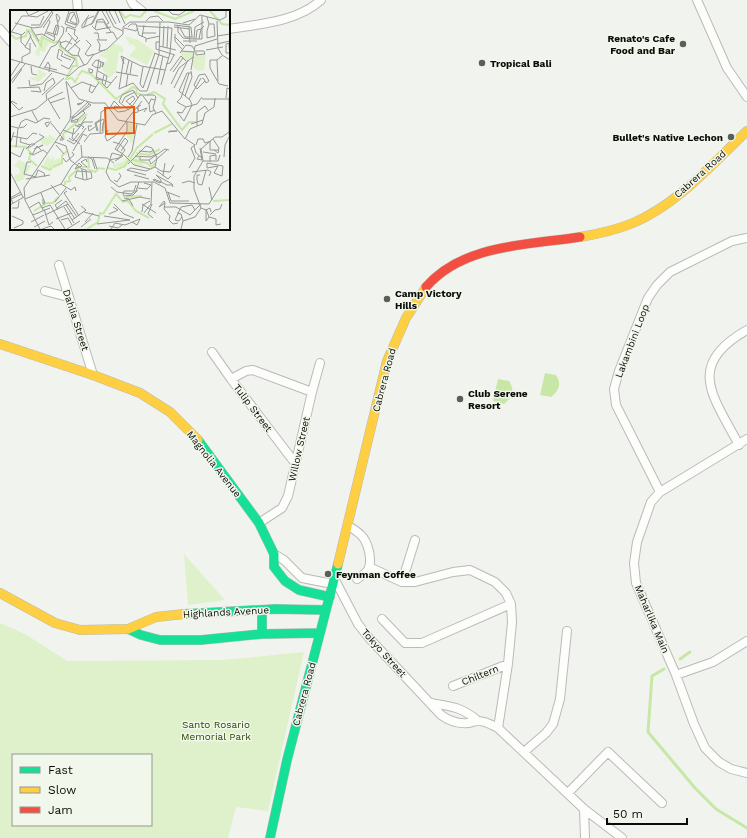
<svg xmlns="http://www.w3.org/2000/svg" width="747" height="838" font-family="'Work Sans',sans-serif">
<rect width="100%" height="100%" fill="#f1f4ee"/>
<path fill="#def1cb" fill-rule="evenodd" d="M184 554 225 600 188 605Z
M0 623 25 634 67 661 223 660 304 652 268 811 236 807 228 838H0ZM13 755H151V825H13Z"/>
<path fill="#c8e7a6" d="M545 373 556 375C562 384 559 391 551 397L540 395Z
M498 379 509 381C515 391 513 397 504 404L493 401Z"/>
<g fill="none" stroke-linecap="round" stroke-linejoin="round">
<path stroke="#c8e7a6" stroke-width="3" d="M680 659 690 652
M664 669 652 676 648 732 695 788 716 809 747 828"/>
<defs>
<path id="street" d="M77 0 78 11
M131 0 133 4 142 11
M697 0 727 68 747 97
M0 29 11 42
M229 29C259 24 297 22 321 0
M59 265 93 375
M45 291 68 297
M212 352 231 379 295 463
M231 379 246 371 253 370 312 392
M747 439 660 492 651 502 637 542 634 563 636 583 676 675 694 724 705 748 719 762 731 769 747 773
M739 445C713 396 685 365 747 330
M660 492 616 405 614 389 619 371 648 298 657 285 670 272 732 241 747 238
M259 523 282 508 288 496 312 392 320 363
M348 526C352 528 357 531 361 535 368 542 372 558 369 568 367 573 361 576 357 579
M274 554 284 560 302 578 333 584
M369 567 402 582H415L453 572 470 570 495 582 506 593 511 604 512 622 508 664 498 728
M334 578 358 624 369 638 441 715C449 721 457 724 468 723 471 723 474 721 477 721 484 720 492 725 498 728L584 809 622 838
M402 582 415 540
M382 619 405 643H422L511 604
M676 675 713 662 747 641
M453 686 508 664
M431 703C450 706 462 707 478 721
M524 752 546 733 553 724 560 699 567 631
M568 793 608 752 662 803
M584 809 585 838"/>
<path id="fast" d="M198 440 259 523 274 554V567L285 581 299 590 330 597
M262 610V634
M184 614 275 609 326 610
M128 629 141 635 160 640H201L262 634 320 633
M270 838 287 760 338 564"/>
<path id="slow" d="M580 237C598 234 616 230 633 223 678 204 712 164 747 131
M0 344 93 375 140 393 170 412 198 440
M338 564 387 361 406 318 426 287
M0 593 55 623 80 630 128 629 156 617 184 614"/>
<path id="jam" d="M426 287C463 244 528 245 580 237"/>
</defs>
<use href="#street" stroke="#b9bbb6" stroke-width="10"/>
<use href="#fast" stroke="#b9bbb6" stroke-width="10"/>
<use href="#slow" stroke="#b9bbb6" stroke-width="10"/>
<use href="#jam" stroke="#b9bbb6" stroke-width="10"/>
<use href="#street" stroke="#fdfdfc" stroke-width="8"/>
<use href="#fast" stroke="#16e098" stroke-width="9"/>
<use href="#slow" stroke="#ffcf43" stroke-width="9"/>
<use href="#jam" stroke="#f24e42" stroke-width="9"/>
</g>
<g fill="#5b5d59" stroke="#f1f7eb" stroke-width="1.5">
<circle cx="683" cy="44" r="4"/>
<circle cx="482" cy="63" r="4"/>
<circle cx="731" cy="137" r="4"/>
<circle cx="387" cy="299" r="4"/>
<circle cx="460" cy="399" r="4"/>
<circle cx="328" cy="574" r="4"/>
</g>
<g text-anchor="middle" dominant-baseline="central" stroke-width="3" stroke-linejoin="round" paint-order="stroke">
<g font-size="10" font-weight="bold" fill="#0a0c09" stroke="#f1f7eb" text-anchor="start">
<text x="675" y="38" text-anchor="end">Renato's Cafe<tspan x="675" dy="12">Food and Bar</tspan></text>
<text x="490" y="63">Tropical Bali</text>
<text x="723" y="137" text-anchor="end">Bullet's Native Lechon</text>
<text x="395" y="293">Camp Victory<tspan x="395" dy="12">Hills</tspan></text>
<text x="468" y="393">Club Serene<tspan x="468" dy="12">Resort</tspan></text>
<text x="336" y="574">Feynman Coffee</text>
</g>
<g font-size="10" fill="#0a0c09" stroke="#f1f7eb">
<text transform="translate(700 174) rotate(-42)">Cabrera Road</text>
<text transform="translate(76 320) rotate(72)">Dahlia Street</text>
<text transform="translate(632 341) rotate(-69)">Lakambini Loop</text>
<text transform="translate(384 380) rotate(-75)">Cabrera Road</text>
<text transform="translate(253 408) rotate(53)">Tulip Street</text>
<text transform="translate(299 449) rotate(-77)">Willow Street</text>
<text transform="translate(214 464) rotate(52)">Magnolia Avenue</text>
<text transform="translate(226 612) rotate(-3)">Highlands Avenue</text>
<text transform="translate(652 619) rotate(67)">Maharlika Main</text>
<text transform="translate(384 653) rotate(48)">Tokyo Street</text>
<text transform="translate(480 675) rotate(-22)">Chiltern</text>
<text transform="translate(304 694) rotate(-75)">Cabrera Road</text>
</g>
<g font-size="10" fill="#2d4603" stroke="#f1f7eb">
<text x="216" y="724">Santo Rosario<tspan x="216" dy="12">Memorial Park</tspan></text>
</g>
</g>
<g transform="translate(10 10)">
<rect width="220" height="220" fill="#f1f4ee"/>
<path d="M30 25 45 33H39L34 42 30 41 29 48 25 42 28 38ZM115 26 128 30 144 41 137 55 119 46 126 38 123 34 120 35ZM103 34 110 35 114 39 112 43 109 42 106 62 99 68 92 58 98 49 89 46ZM171 41 184 42 183 46 196 45 194 60 188 61 182 56 183 46 176 51 170 44ZM28 59 37 64 28 72 18 68 28 66ZM118 113 127 116 122 134 116 125ZM39 124 46 129 42 133 37 136 31 133 30 130 36 126 38 128ZM99 136 123 149 125 146 129 147 130 152H137L138 156 137 153 132 154 137 157 124 155 119 149 115 158H103V154L113 152 116 147ZM38 146 41 150 44 146V151L49 148 53 151 40 160 33 155ZM9 150 21 156 13 170 6 172 4 166 10 163 9 158 4 156Z" fill="#def1cb"/>
<path fill="none" stroke="#c8e7a6" stroke-width="2" d="M110 1 115 8 120 5 130 7 136 1M144 1 165 9 184 1M200 1 212 14 220 15M0 24 6 29 16 26 17 20 21 21 31 36 32 27 44 33 49 31 50 37 66 48 67 56H63L56 69 62 68 65 72 68 67M68 66 72 61 81 64 106 89 123 77 127 79 126 83 132 85M137 85 144 82 155 89 153 94 172 120 179 112H186M144 123 162 114M54 130 53 124 77 104M0 136 16 137 21 143 19 149 27 156M126 143 139 145 150 139M120 149 127 138 143 124M123 150 137 153 142 157 145 153M31 156 40 160 42 158M43 157 52 153V146L57 141M72 157H79L78 148M98 158 106 160 115 156 119 150M77 159 85 162 89 158 95 159M55 175V172L60 171 59 167 69 158M116 187 132 186M203 191 219 190M24 201 37 193H43L48 187M93 204 106 184 113 192 118 191 126 201 139 208M77 219 88 212 90 203 93 204"/>
<path fill="none" stroke="#959792" stroke-width="1" d="M16 1 19 6 27 7 38 1M59 1 55 14 65 18 69 12 66 1M92 1 99 13 97 14M96 1 104 17 113 21M99 1 106 14M105 1 110 13M109 1 115 14M159 1 162 4 169 5 175 1M64 2 67 11 66 15 57 12 60 3ZM64 4 60 11 66 14M197 7 199 14 197 21V28L205 26 204 14H199M136 11 140 7 148 6 153 11M207 11 208 38 212 45 220 50M86 12H94L98 19M5 13 23 18 31 17 42 1M173 13 185 9M21 15H30L34 6M81 15 88 1M164 15 181 17 182 27M168 15V22L173 28 183 29M82 16 86 20 101 17M127 16 162 18 160 43 151 75M74 17 77 9 84 6M118 17 121 14H126L129 25 136 28V32M164 17 180 19M179 17 180 33M21 18 29 31M33 18 43 3 41 1M72 18 83 13 89 1M72 18V15L79 5M114 18 126 21 128 18M170 18 175 27H183M85 19 87 10 93 9 101 22M65 20 64 24 68 28 65 31M18 21 21 26 15 37 20 40M2 22 12 25 15 22M37 22 47 25 49 16 46 15 43 24M56 22 57 17 66 20M58 23 67 33M84 23H88L89 30H97M96 23 103 22 107 29M133 23H146M0 24 12 6H18L29 1M165 24V31L172 39M11 25V32L15 36M26 25 32 24 44 31 45 27 36 23M20 26 26 37M34 26 40 12 39 10M207 26 220 24M44 27 48 14 46 5 47 4 50 8 48 12M132 27 134 15M165 27 174 36M87 29 90 35 89 41 95 40M136 29 150 26M183 29H192V6M184 29 185 17 194 12M186 29 187 20 191 19M189 29 191 19 194 16M76 30 81 35 75 44 78 46 84 44M50 31 51 36 62 45 69 46M173 31H187M150 32H146V39L165 45M50 33 56 31 62 34M220 33 216 34V43H220M64 34 70 39 68 44 74 55M207 34 220 31M219 34 220 49M149 36 166 40M153 37 154 16M157 38 158 16M55 39 62 28M196 40 213 37M58 41 70 30M171 41 184 42M184 41H194L195 44 186 45V42M144 43 158 48M170 43 176 35 182 36 184 39M212 46 207 50H200V58L209 74 218 76M114 47 109 79 123 73 130 81H137L149 44 150 12M0 49 59 66 69 57 77 54 83 45 97 39 113 24V17L120 12H159L179 15 190 5 210 10 216 7V1M89 49 86 69 92 70M86 50 82 55 85 57 90 58 91 52M86 50 94 53 92 57 93 53M207 50 208 71M52 51 47 48 49 39 53 42 51 46 61 50M12 53V47L20 43V33M114 54 111 46 131 56 155 60M156 54 160 53 164 45M51 55 59 59 65 49 54 44M21 56 22 64 27 65M34 57 47 60M35 57 38 52 40 56 39 62M133 57 130 74 133 78 145 43M29 58 41 37 46 35 53 24 54 18 51 16M79 58V62L82 63 83 60 80 59M181 60 185 36 207 29M88 61 97 66 95 75M160 61 171 46 176 51M106 62 128 66M163 62 173 48M181 63H177L169 81 180 90 182 95M116 64 119 50M120 64 122 52M94 65 92 73 97 78 107 66M0 67 10 52M86 67 101 73M192 68 194 69 196 73 199 71 195 64 189 65 184 75 187 79 195 71M19 70 20 76 32 74 42 63M56 71 69 89 83 93H95L108 110 135 115 142 105 152 101 175 129 180 119 192 114 195 103 204 97 205 89H219L220 82M0 72 15 54M2 73 12 59M81 74 79 81 82 83 89 72M147 74 153 46M161 74 169 58 183 47M116 77 118 64M7 78 29 77 31 82 21 81M61 78 72 72 86 77M164 78 178 50M32 85 45 73 43 68 36 73 34 81M133 86 139 94 141 89 145 90M175 86 182 67 181 61M216 88 217 78 220 79M38 89 50 109M38 89 53 82M179 89 191 68M192 89H206M219 89V125M40 93 55 88M72 93 67 94 69 95 72 93 74 91M112 93 115 87 125 82M7 94 2 91 1 92 9 100 13 97M139 94 140 102 145 100M119 95 125 89 123 86M182 95 174 111 167 102 172 103 176 97 187 94 192 87M122 96 116 91 123 86M126 97 129 101 137 98 134 102M176 97 167 92 171 88 179 63M100 98 104 91 111 98M111 98 105 96 103 98 108 102 115 101 121 98 130 85H144L146 87 143 98 146 103M119 100 109 92 112 85 123 80 128 88M22 101 28 112M123 103 128 102V97L131 95M0 107 26 99 37 90 36 84 54 68M61 107H65L79 94M62 109 81 95 78 93M68 109 67 112H61L63 106 78 92M92 109 94 110 92 121M62 111 68 109 75 103 73 101M116 111 132 91M39 112 35 113 37 117 41 111M41 113 50 124M181 114 193 110M65 115 69 117 76 107M0 116 8 118 14 117 17 114M82 116H78L79 121 85 117M187 116V102L195 96 198 100M9 117 11 112 16 109 26 113 34 108 40 109M67 117 69 114 74 117 72 119M64 118 62 128 70 134M53 120 64 124 74 112H83M98 120 95 126 97 131 106 125 116 112M87 121 85 113 91 109M88 121 86 113 92 110M158 122 167 121H159M90 123 91 102 98 98M50 125 52 127V128H53V130H50L52 127M2 126 17 129M11 128 10 132 20 135M59 128 63 131 69 123M17 129 23 123 27 124M176 129 185 135 181 138 185 148 179 158M203 129 209 138 208 143 204 140M57 130 64 134 76 118M45 132 56 136 60 150 72 159 73 169M74 132 80 124 93 123V113M200 132V140H208M0 134 4 122M24 134 34 127 29 124M46 135 54 144M71 135 72 147M186 135 188 129H193L195 133 201 131M184 136 186 143 192 148M6 137 8 118M16 139 21 134H25L18 138M24 139 33 135 29 137M107 140 115 128 118 131 111 141M63 141 73 124 77 126M129 141 140 142 144 140M0 142 10 147 14 138M193 142 206 144M19 143 23 145 33 140 37 143M113 144 105 139 117 121V112M113 144 124 155 140 159M22 145 27 136 31 140M125 146 140 147 147 144M189 146 187 149 192 150 190 138M78 147 82 149 85 159M83 147 87 159M118 147 122 141 127 114M130 147V150H139L155 139 159 140M214 147 215 135 220 125M53 148 56 152 64 145 62 142M100 149 102 143 113 146 105 151M99 150 109 148 115 140 110 134 103 132M100 150 96 162 100 170 109 177 121 172H144L155 178 160 193 199 194 212 173 220 169M139 150 141 154 157 140M193 151H208L210 145M21 152H17L14 164 26 167M77 152 76 149 71 152 77 157M200 152V146L206 145V150M208 156 197 158V153L213 156 212 166 204 163 208 156M69 157 65 159 69 153 72 156 69 157M145 157 151 161 160 162 164 155M72 159 76 160 77 170M117 160 121 158 136 161 145 157 147 148 142 138 136 136 118 154M117 160 136 165M67 161 81 162 82 168 75 170 65 167ZM147 161 158 169 161 166M0 162 13 187M182 162 198 160 201 162 199 166M124 165 139 169M146 165 151 170V172L150 173 143 170 144 169 151 172 157 175H163M146 165 162 174 163 177M190 165H187V170L188 174 192 175 196 160M153 166 155 153M25 168 28 160 34 163 35 167M16 169 40 165M104 170 107 172 111 166 109 163M172 173 179 171 185 173M51 174 61 180 65 177 66 181M41 175 49 185M101 177 107 182 121 184 126 181 129 172M199 177 202 190M127 178 137 179 141 175 134 173M57 181 54 183 69 206M157 182 170 187M158 182 161 191H179M31 183 35 193 33 194V189M113 185 114 181H124L126 175M113 186 123 185 128 180M0 188 11 182M114 188 119 189 123 196M15 189 51 174 62 156 72 147 97 148 104 153M112 191 130 187 140 189M45 192 56 178M3 193 1 189 12 184M155 193 149 197 154 191 155 193 154 199 160 206 159 210 163 214 168 213M104 194 114 204 124 208M132 194 146 203M142 194 138 204 143 208M0 195 14 187M56 195 65 209M54 197 64 213M154 197H166L180 205 191 194M2 198H8L9 191M19 198 29 192 33 200M32 198 40 195 55 219M47 198 45 195 52 190M191 198 196 200 200 198 201 202M34 199 39 215 43 212M196 199 199 207 206 209V215L211 214M47 200V198L56 191 67 207M196 200V211L199 207M74 202 89 206M132 202 133 195 140 191M134 203 141 194 142 172M167 203 171 204 173 211 171 219M99 204 108 200 103 197M23 205 40 198M35 205 58 194M200 205 205 200 210 199 212 194M2 206 13 211V214L4 218M172 207 169 211 165 210 171 197 182 195 185 200M46 209 61 203M51 210 58 208 62 215M62 210 76 200 71 196M173 211 185 207 191 198 184 179V166L193 151 191 139 205 127H212L219 122M21 212 34 205M75 212 83 203M122 212 127 215 130 209M87 214 120 210 94 206M99 216 108 218 112 215M24 217 35 211M71 217 81 209M30 219 15 190 14 178 60 110 61 102 56 72M32 219 41 216 44 219M57 219 70 211M101 219 105 213 115 215 130 209"/>
<path fill="#e8590c" fill-opacity="0.15" stroke="#e8590c" stroke-width="2" d="M124 97V123L96 124 95 98Z"/>
<rect width="220" height="220" fill="none" stroke="#0a0c09" stroke-width="2"/>
</g>
<rect x="12" y="754" width="140" height="72" fill="#f1f7eb" stroke="#959991"/>
<rect x="20" y="767" width="20" height="6" fill="#16e098" stroke="#959991"/>
<text x="48" y="774" font-size="12" fill="#0a0c09">Fast</text>
<rect x="20" y="787" width="20" height="6" fill="#ffcf43" stroke="#959991"/>
<text x="48" y="794" font-size="12" fill="#0a0c09">Slow</text>
<rect x="20" y="807" width="20" height="6" fill="#f24e42" stroke="#959991"/>
<text x="48" y="814" font-size="12" fill="#0a0c09">Jam</text>
<path d="M607 818v6h80v-6" fill="none" stroke="#0a0c09" stroke-width="2"/>
<text x="613" y="818" font-size="12" fill="#0a0c09" stroke="#f1f7eb" stroke-width="3" paint-order="stroke">50 m</text>
</svg>
